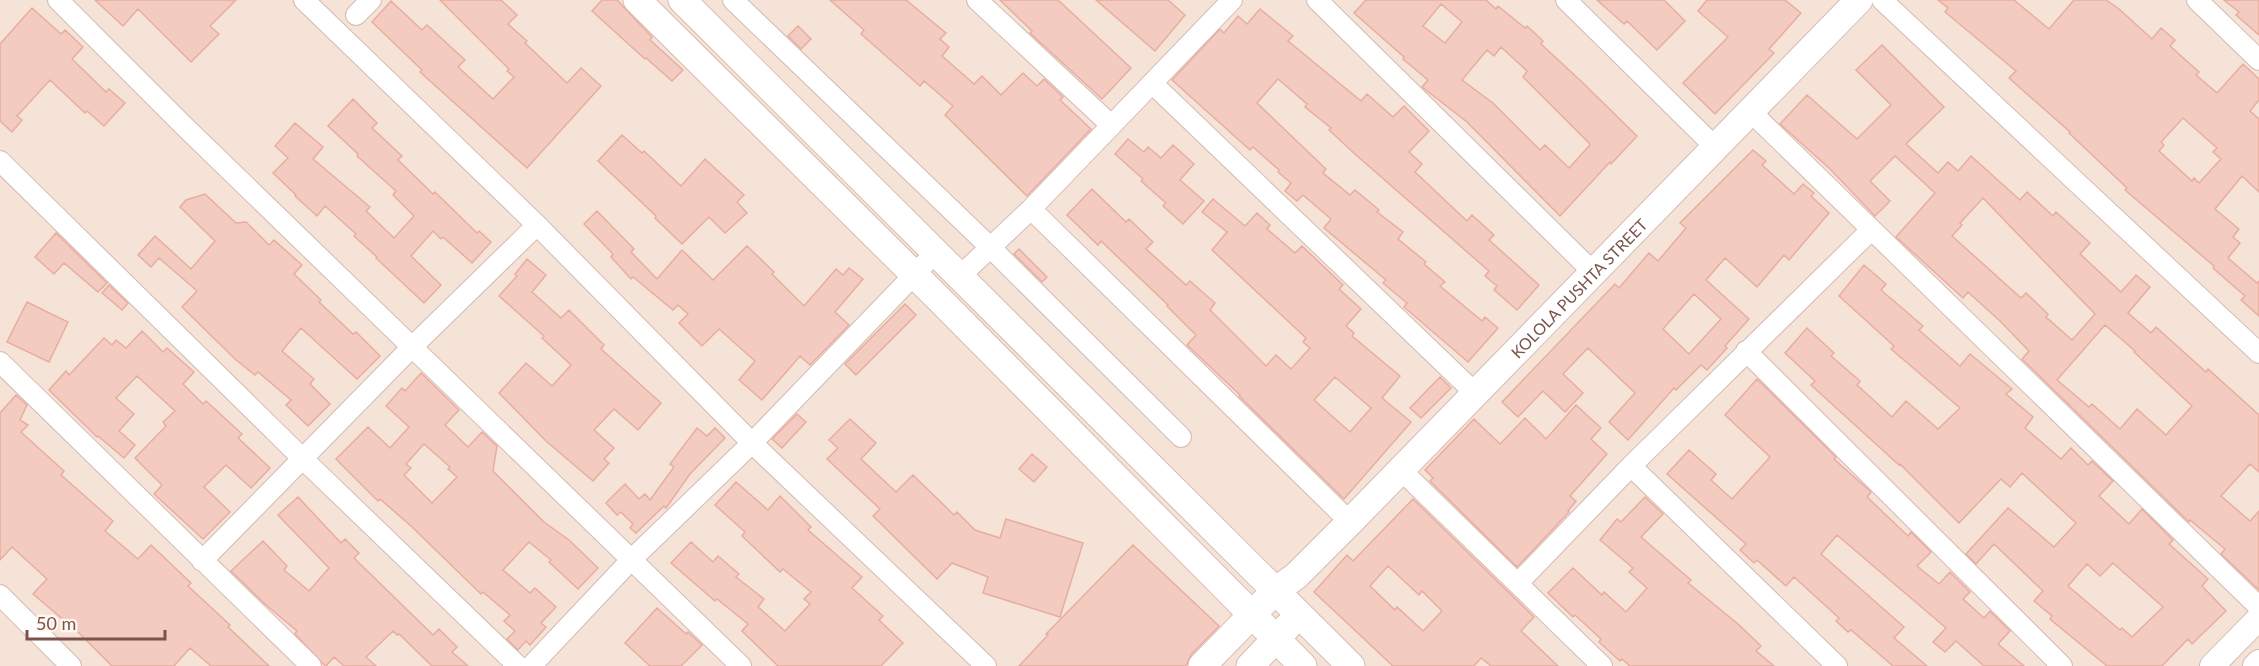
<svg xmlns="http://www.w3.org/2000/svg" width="2259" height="666" font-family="Lato,sans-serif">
<rect width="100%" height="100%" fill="#fdf2ea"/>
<path fill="#f6e3d8" d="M0 0H2259V666H0Z"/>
<path fill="#f4cbc0" stroke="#e8ad9f" stroke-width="1.5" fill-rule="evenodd" d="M95 0H236L210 26 219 34 191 62 138 9 123 26Z
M440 0H501L517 15 508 24 527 41 525 43 567 83 581 68 601 86 527 168 420 72 422 70 372 22 391 1 422 30 427 25 465 60 458 67 493 99 514 77 507 71 509 69Z
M602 0H617L652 37 650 40 683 70 672 81 646 58 645 59 592 11Z
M830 0H906L946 33 940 39 949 47 942 56 974 84 982 76 1001 95 1023 73 1037 86 1044 79 1063 97 1060 100 1091 129 1027 196 945 115 953 106 924 81 920 86 861 34 864 30Z
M1000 0H1058L1131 68 1102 99 1030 33 1032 31Z
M1096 0H1168L1185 15 1155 51Z
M1366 0H1486L1496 9 1498 6 1525 28 1527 26 1543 41 1541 44 1583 83 1637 136 1611 164 1610 162 1560 216 1467 122 1422 87 1428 80 1403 59 1404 57 1354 13ZM1441 4 1462 22 1445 43 1423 26ZM1501 47 1527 71 1523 77 1589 143 1590 145 1569 168 1545 145 1540 150 1493 103 1462 80 1487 50 1494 56Z
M1597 0H1664L1685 21 1657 50 1627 21 1624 24Z
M1707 0H1785L1801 13 1769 49 1774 53 1715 114 1683 83 1728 37 1698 11Z
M1938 0H2014L2049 29 2074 0H2106L2119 9 2152 39 2161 28 2175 40 2170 46 2199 72 2196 75 2217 93 2243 64 2259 79V100L2250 111 2259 119V192L2242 176 2215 209 2239 229 2233 237 2240 243 2228 258 2257 283 2259 281V316L2241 300 2245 296 2213 268 2214 266 2125 190 2127 188 2069 133 2070 132 2009 78 2016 71 1945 12 1948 8ZM2183 118 2217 148 2213 152 2221 159 2199 183 2194 178 2192 181 2159 151 2164 145 2161 142Z
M2224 0H2259V35L2236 15 2239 12Z
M32 8 61 34 65 30 83 47 72 59 106 92 109 89 125 103 104 126 87 111 85 113 50 80 17 116 22 120 12 132 0 121V44Z
M1260 9 1293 36 1288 41 1361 101 1367 94 1393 117 1404 106 1429 131 1409 152 1422 164 1415 172 1467 221 1472 215 1494 235 1489 240 1539 285 1517 310 1494 290 1497 286 1485 276 1489 271 1356 155 1329 130 1331 128 1305 107 1307 104 1278 79 1257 103 1326 169 1323 173 1350 195 1355 190 1379 210 1377 212 1403 232 1398 239 1426 262 1424 264 1445 282 1440 286 1482 321 1485 317 1498 328 1468 362 1404 307 1407 303 1383 283 1386 280 1324 228 1331 219 1303 195 1297 201 1285 191 1291 183 1278 172 1279 170 1253 147 1250 150 1172 80 1220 29 1224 33 1238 16 1247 24Z
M798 26 811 39 801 49 788 36Z
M1882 45 1944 107 1906 144 1938 173 1948 162 1958 171 1971 156 2020 200 2027 192 2053 216 2056 212 2090 243 2080 254 2121 292 2136 275 2150 287 2128 313 2151 333 2156 327 2206 372 2208 369 2259 415V472L2250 464 2221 496 2250 521 2259 511V590L2221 554 2225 549 2190 520 2189 522 2022 359 2029 351 2000 321 1968 292 1963 298 1896 237 1935 193 1895 156 1870 181 1890 201 1875 216 1830 169 1780 124 1807 95 1857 139 1891 105 1856 70ZM1983 198 2095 314 2072 340 2046 317 2048 314 2026 293 2021 298 1952 236 1962 225 1960 223ZM2105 325 2135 351 2134 352 2192 406 2166 435 2137 409 2120 429 2092 404 2089 407 2057 380Z
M353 99 377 123 372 128 402 156 398 160 433 194 435 192 477 233 479 231 491 242 472 263 443 237 441 239 433 231 411 256 441 285 424 303 376 258 377 257 354 236 356 234 325 206 317 216 295 196 296 195 273 173 288 158 275 146 295 123 323 147 313 159 370 207 366 211 394 238 414 216 393 195 396 191 357 156 358 154 328 126Z
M622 135 642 153 644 151 681 186 705 159 744 195 737 202 747 213 725 233 709 217 682 244 655 218 656 216 598 161Z
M1128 139 1144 152 1148 147 1161 158 1173 145 1194 164 1180 180 1204 201 1183 224 1163 206 1166 203 1141 181 1143 179 1115 154Z
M1753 150 1766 161 1762 165 1794 194 1803 184 1814 193 1811 196 1829 213 1789 260 1784 255 1757 287 1725 258 1706 280 1749 319 1725 346 1727 348 1707 370 1701 365 1676 390 1674 388 1628 440 1609 422 1635 393 1588 348 1563 374 1583 393 1565 412 1543 391 1518 417 1502 402 1615 284 1619 288 1649 253 1658 261 1686 228 1680 223ZM1694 294 1721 319 1689 354 1663 329Z
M1092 189 1126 222 1129 219 1153 242 1146 249 1186 285 1190 281 1215 303 1210 310 1266 366 1276 355 1291 369 1310 348 1303 342 1306 338 1212 250 1227 232 1202 212 1213 199 1245 226 1257 213 1270 225 1267 229 1295 253 1302 246 1343 285 1339 289 1361 309 1346 326 1354 333 1352 336 1400 376 1382 398 1411 422 1344 499 1239 396 1240 395 1187 345 1196 335 1167 306 1168 305 1101 241 1098 245 1067 215ZM1335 377 1371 408 1350 432 1314 400Z
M205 194 236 223 246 222 269 245 274 240 302 265 294 274 321 300 319 302 353 334 356 332 380 356 357 379 301 328 282 351 314 379 310 384 330 404 308 426 286 405 291 400 258 372 255 375 235 359 182 307 197 291 159 258 151 267 138 255 155 236 191 269 215 241 180 207 186 200Z
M597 211 634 249 631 252 657 279 682 250 713 280 747 246 774 272 772 274 804 306 836 269 843 275 849 268 863 279 835 312 849 325 810 365 800 356 762 400 739 380 755 361 719 329 702 346 679 323 688 314 678 305 673 310 633 277 631 279 611 257 613 254 584 224Z
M56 233 107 283 98 292 64 263 54 274 35 257Z
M1019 249 1047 277 1042 282 1014 254Z
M527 259 546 275 532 292 561 318 569 310 604 345 601 349 661 403 638 430 614 409 594 430 614 448 604 459 609 463 593 481 546 441 499 393 526 363 552 386 571 365 542 338 544 336 499 296 517 276 515 274Z
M1864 265 1886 284 1881 290 1923 326 1919 330 1960 366 1970 354 2012 389 2006 394 2033 417 2025 428 2061 459 2071 448 2088 465 2092 461 2113 481 2099 496 2129 524 2142 509 2173 540 2169 544 2208 579 2202 586 2226 611 2192 644 2188 639 2162 666H2107L2050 619 2052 616 2034 601 2043 591 1994 544 1976 564 1966 554 2008 508 2054 547 2076 523 2022 473 2010 487 2001 479 1959 523 1900 464 1899 465 1811 385 1815 381 1785 353 1807 328 1834 353 1831 356 1860 381 1857 385 1892 417 1906 401 1938 429 1960 408 1891 349 1894 346 1839 296ZM2113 563 2163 607 2132 637 2122 628 2120 630 2068 586 2087 564 2100 576Z
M109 285 128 303 122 310 102 293Z
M27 302 68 322 49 362 7 342Z
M905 304 916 315 856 375 845 364Z
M142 331 163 352 167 348 194 372 183 384 203 404 206 401 242 434 238 438 270 468 251 488 226 465 204 487 230 512 203 539 154 494 162 485 135 458 166 426 163 422 175 411 137 376 116 398 134 414 119 431 135 445 124 458 98 436 97 437 49 390 66 371 69 375 104 338 112 345 116 340 126 348Z
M421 373 459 410 445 425 468 447 482 432 497 446 493 471 544 522 569 540 598 568 578 589 549 562 551 560 529 542 503 570 530 593 535 588 556 607 541 623 546 627 530 645 526 641 518 650 507 639 515 631 504 621 510 615 483 592 481 594 411 526 380 499 378 501 336 459 368 427 390 448 409 427 386 406 402 388 405 391ZM424 444 450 467 448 469 457 477 432 503 404 475 411 468 406 464Z
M1440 377 1451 388 1421 418 1410 408Z
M1757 379 1836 457 1834 459 1871 492 1867 497 1908 536 1911 532 1931 552 1917 566 1939 584 1950 572 1970 592 1963 599 1984 618 1990 611 2010 631 1998 644 2024 666H1984L1956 641 1945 652 1933 642 1946 628 1837 535 1821 554 1904 627 1894 638 1927 666H1893L1851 630 1848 632 1836 621 1839 618 1794 577 1786 586 1757 560 1754 563 1740 550 1746 544 1667 474 1689 450 1716 474 1711 480 1732 499 1770 457 1725 415Z
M16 395 27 405 20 420 28 425 21 432 64 471 61 475 113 521 105 531 138 559 151 545 191 583 188 586 230 625 228 627 269 666H211L190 648 174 666H112L80 634 33 594 47 579 12 547 0 560V413Z
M1576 405 1601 428 1591 439 1607 454 1570 496 1576 501 1568 511 1569 512 1517 567 1430 481 1433 478 1425 470 1474 419 1500 444 1525 418 1546 439Z
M797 414 806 422 782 448 772 439Z
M850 419 876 443 861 459 896 492 913 475 954 515 957 512 975 530 1000 538 1006 519 1083 543 1060 617 983 593 988 577 952 563 937 579 873 516 880 509 827 459 838 448 829 440Z
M697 428 707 436 715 428 725 438 690 474 666 508 664 506 636 533 630 528 633 524 621 512 617 515 606 503 625 484 639 499 645 494 650 500 674 467 670 464Z
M1032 454 1047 467 1034 482 1019 469Z
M736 482 768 510 780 496 811 527 808 530 862 577 852 588 883 616 879 620 903 643 881 666H778L742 631 748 624 717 599 715 601 671 563 691 542 713 562 718 556 739 574 736 577 764 599 758 607 785 631 810 604 804 599 811 592 783 569 780 572 759 552 742 536 745 532 715 505Z
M298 497 341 543 345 539 359 553 354 558 433 635 439 629 457 647 452 652 468 666H432L399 634 397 635 393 631 366 657 376 666H344L334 657 326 666 322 663 295 634 297 631 266 605 231 571 263 541 287 566 284 570 309 591 329 568 278 515Z
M1645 497 1663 514 1641 537 1691 580 1688 583 1738 624 1761 646 1756 651 1774 666H1630L1622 659 1620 661 1599 642 1601 639 1575 615 1573 617 1548 593 1573 568 1602 595 1604 592 1626 612 1647 588 1629 572 1633 568 1600 540 1617 519 1621 522Z
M1413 499 1534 617 1521 631 1558 666H1491L1481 658 1474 666H1393L1314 592 1347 555 1353 561ZM1388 566 1419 595 1422 591 1442 611 1423 631 1397 607 1395 610 1370 586Z
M1133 545 1219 626 1191 655 1187 664 1185 666H1019L1048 635 1046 634Z
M657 608 686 634 688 632 702 645 681 666H650L625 643Z"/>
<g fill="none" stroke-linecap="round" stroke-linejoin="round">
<defs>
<path id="minor" d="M58 0 183 125 741 666
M304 0 537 225 752 443 986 666
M733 0 990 247 1181 437
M977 0 1111 125
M1317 0 1594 273
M1566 0 1715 147
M1882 0 2259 353
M2197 0 2259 60
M356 15 371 0
M1153 84 1475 393
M1750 111 2259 607
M0 161 303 459 518 666
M1031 209 1350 522
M960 276 1031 209 1232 0
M1746 351 2062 666
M0 362 311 666
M1631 466 1837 666
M1401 470 1602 666
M202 561 412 347 537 225
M1518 583 1631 466 1871 230
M0 595 71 666
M531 666 631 560 752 443 936 252"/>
<path id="tertiary" d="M2212 666 2259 618
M2255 666 2259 662"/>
<g id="secondary">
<path d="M637 0 938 298 1303 666"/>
<path d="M682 0 1351 666"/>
<path id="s1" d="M1202 666 1275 591 1296 576 1350 522 1859 0"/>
<path d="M1250 666 1288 626"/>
</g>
</defs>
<use href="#minor" stroke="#d4bab1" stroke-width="22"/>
<use href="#tertiary" stroke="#d4bab1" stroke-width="26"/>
<use href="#secondary" stroke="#d9bbb1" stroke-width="29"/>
<use href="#minor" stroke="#fff" stroke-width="20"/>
<use href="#tertiary" stroke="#fff" stroke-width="24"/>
<use href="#secondary" stroke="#fff" stroke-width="27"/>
</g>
<g text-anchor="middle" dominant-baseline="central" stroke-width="4.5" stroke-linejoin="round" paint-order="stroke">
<g font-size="16" fill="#7b534b" stroke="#fff7f1">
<text stroke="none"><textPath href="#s1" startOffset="534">KOLOLA PUSHTA STREET</textPath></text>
</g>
</g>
<path d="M27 630v9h138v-9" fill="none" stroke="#7b534b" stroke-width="3"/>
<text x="36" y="630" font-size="18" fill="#7b534b" stroke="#fff7f1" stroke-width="4.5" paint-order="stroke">50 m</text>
</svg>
